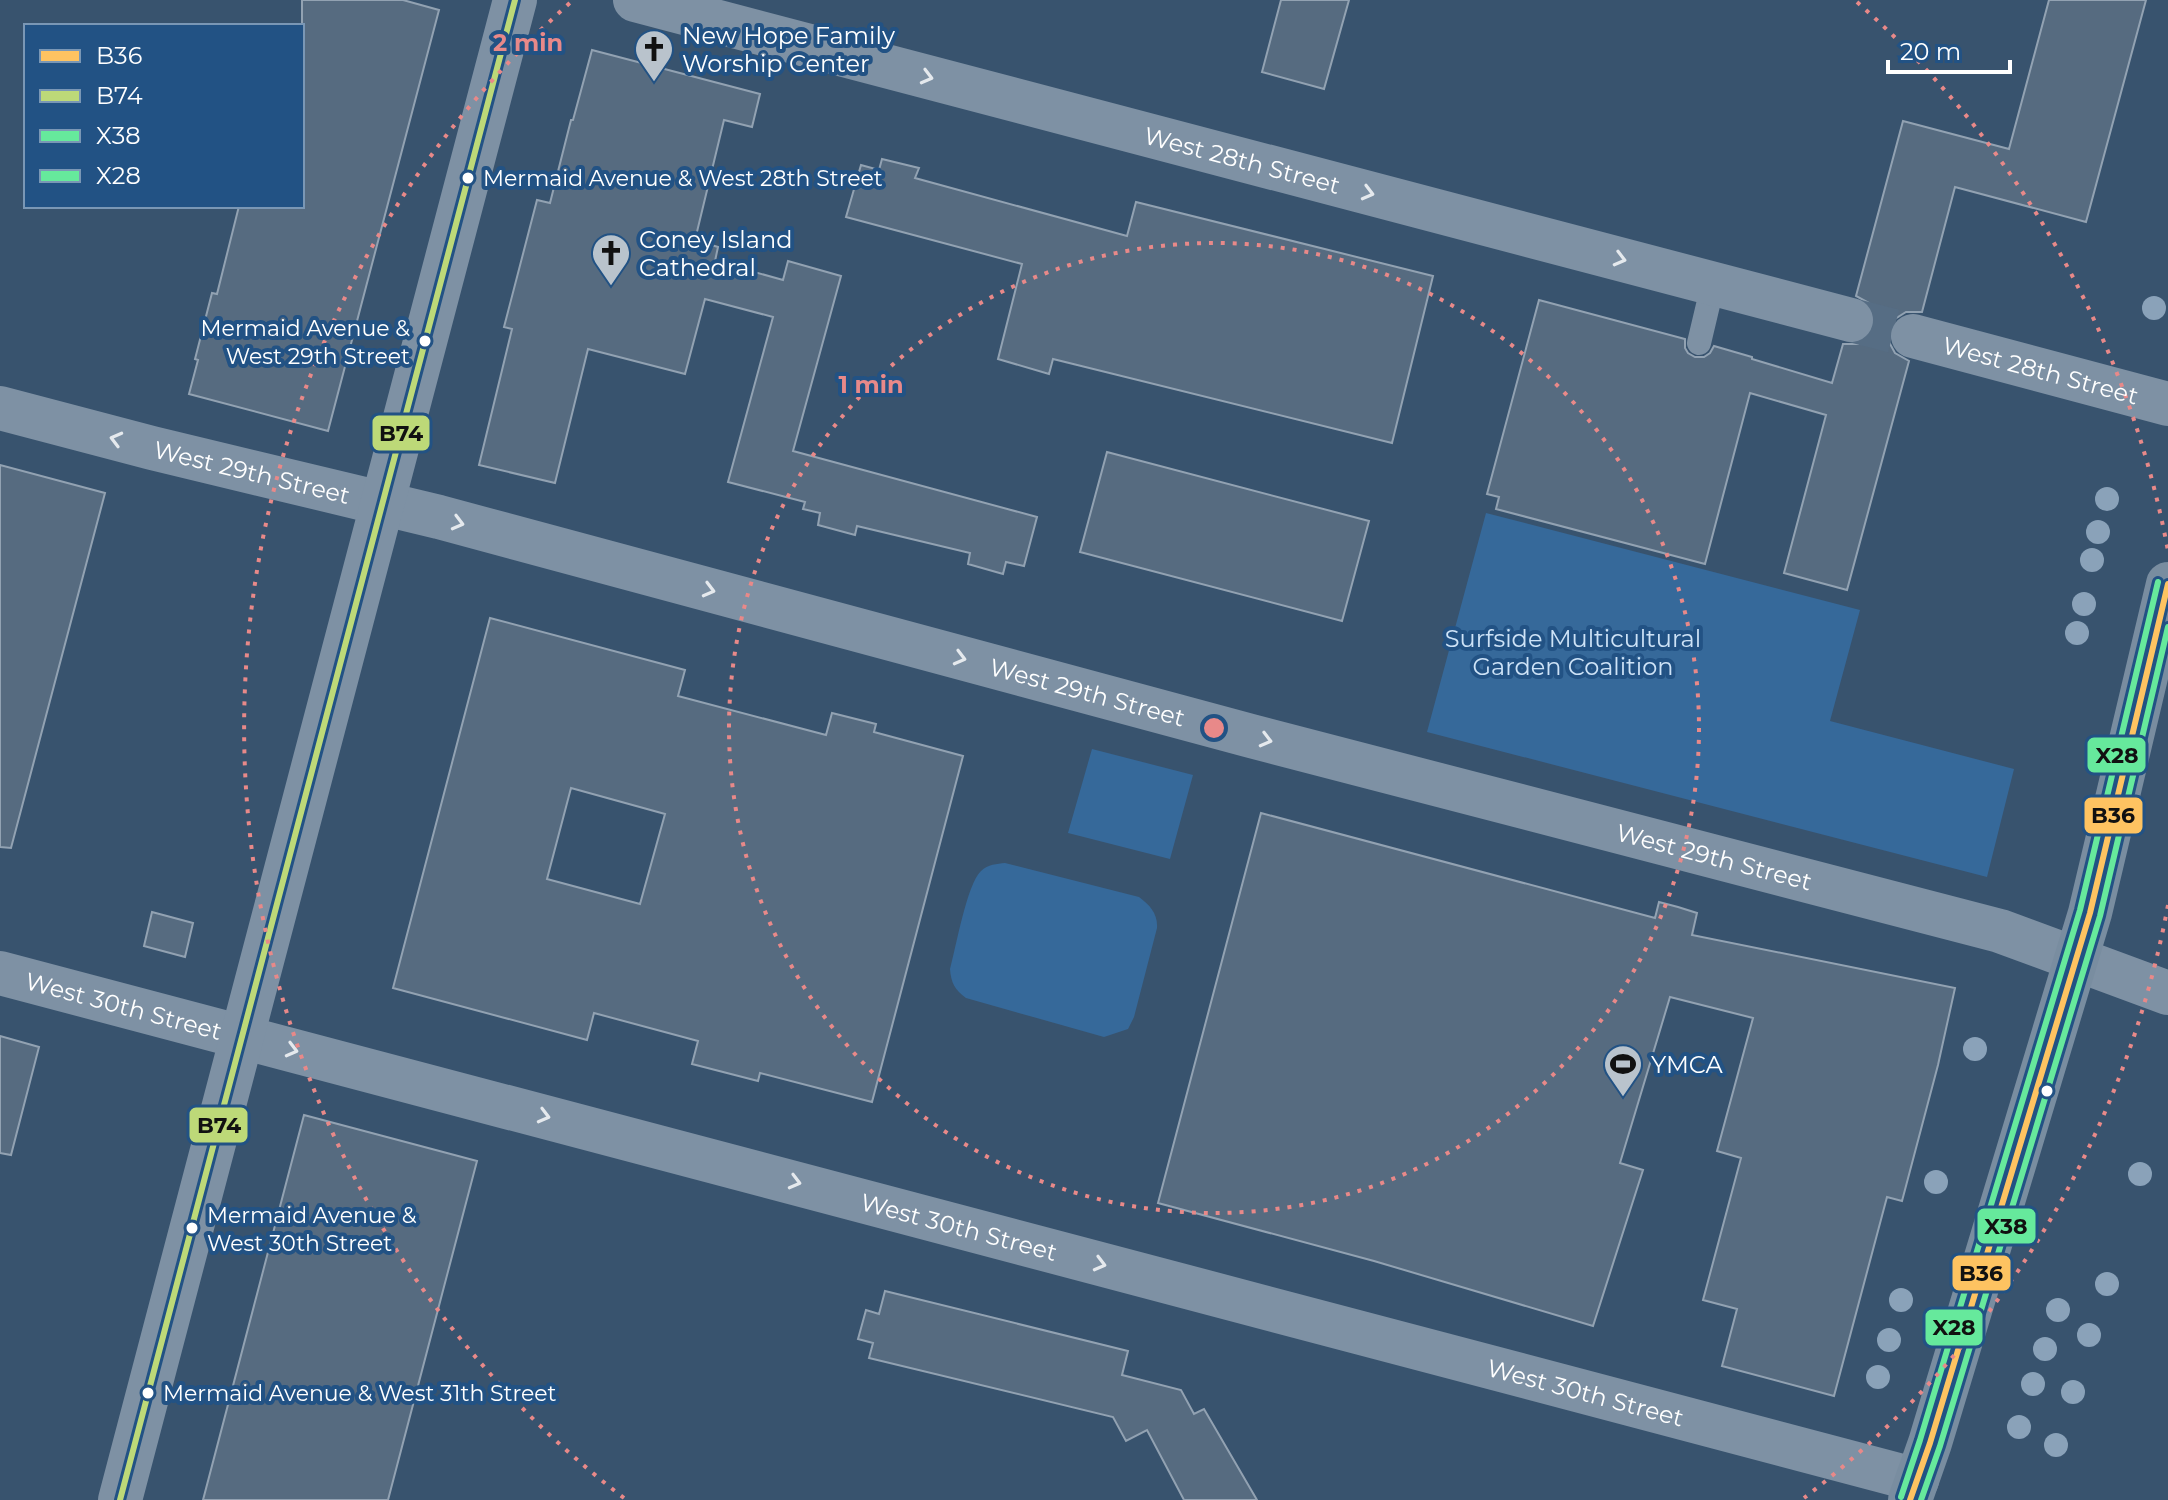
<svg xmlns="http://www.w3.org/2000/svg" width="2168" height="1500" font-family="Montserrat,sans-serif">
<rect width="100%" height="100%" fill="#38536e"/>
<path fill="#36699a" d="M1486 513 1860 610 1830 721 2014 769 1987 877 1427 732Z
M1092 749 1193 775 1170 859 1068 833Z
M1005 863 1139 897C1150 905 1158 914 1157 928L1134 1017 1128 1029 1104 1037 966 998C955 990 951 983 950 969 956 947 967 884 981 871 988 864 997 864 1005 863Z"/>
<path fill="#566b80" stroke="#92a2b2" stroke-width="2" fill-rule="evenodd" d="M302 0H403L439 10 328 431 189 394 198 360 195 359 212 293 217 294 239 206H302Z
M1281 0H1349L1324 89 1262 72Z
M2049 0H2146L2086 222 1955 187 1922 312H1906L1895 319 1889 329V342L1895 353 1909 361 1847 590 1784 573 1826 415 1750 393 1705 564 1496 509 1499 497 1487 494 1539 300 1685 339V348L1688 353 1695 357H1704L1710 353 1714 346 1752 357V359L1832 383 1843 344H1858L1869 337 1875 327V314L1869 303 1856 296 1903 121 2009 149Z
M592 50 760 94 752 127 724 120 695 240 718 247 715 261 783 280 788 261 841 276 793 451 1037 517 1024 566 1006 562 1003 574 968 564 970 553 857 526 855 535 818 525 820 513 803 509 805 502 728 482 773 317 705 299 685 374 588 349 555 483 479 465 512 329 504 327 537 200 550 203 571 120H573Z
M882 159 919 168 915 178 1127 236 1136 202 1433 276 1392 443 1053 359 1049 374 998 359 1022 264 846 217 861 165 879 170Z
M1107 452 1369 521 1342 621 1080 552Z
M0 465 105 493 11 848 0 847Z
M490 618 685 670 678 696 826 735 832 713 876 724 874 732 963 756 872 1102 760 1073 758 1081 692 1064 698 1041 594 1013 587 1040 393 988ZM571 788 665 814 640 904 547 879Z
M1261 813 1655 918 1659 902 1678 907 1697 913 1692 935 1955 988 1938 1065 1902 1201 1887 1197 1834 1396 1722 1366 1737 1309 1703 1300 1741 1158 1717 1151 1753 1018 1670 997 1620 1163 1643 1170 1593 1326 1374 1261 1158 1203Z
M152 912 193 923 185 957 144 946Z
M0 1036 39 1047 11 1155 0 1153Z
M304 1115 477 1161 388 1500H203Z
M885 1291 1128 1351 1122 1375 1181 1390 1194 1414 1204 1409 1257 1500H1184L1147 1430 1126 1441 1113 1417 869 1358 873 1343 858 1339 866 1310 879 1314Z"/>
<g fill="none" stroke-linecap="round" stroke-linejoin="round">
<path stroke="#566d84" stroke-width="44" stroke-dasharray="44 22" stroke-linecap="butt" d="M1851 320 1913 336"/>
<path stroke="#7e91a4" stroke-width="24" d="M1699 343 1713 284"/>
<g stroke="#7e91a4" stroke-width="44">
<path id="s1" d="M635 0 1851 320"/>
<path id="s2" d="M1913 336 2168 404"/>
<path id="s3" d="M0 408 152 448 439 517 1251 736 2000 931 2168 993"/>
<path id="s4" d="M0 973 1917 1480"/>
<path d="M120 1500 515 0"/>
</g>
<path stroke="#798da0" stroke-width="44" d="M1910 1500 1930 1443 2090 913 2168 584"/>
<defs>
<path id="bus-1" d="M1910 1500 1930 1443 2090 913 2168 584"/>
<path id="bus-2" d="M120 1500 515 0"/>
<path id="bus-3" d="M1921 1500 1940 1446 2100 916 2168 627"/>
<path id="bus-4" d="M1901 1497 1920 1440 2080 910 2158 582"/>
</defs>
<use href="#bus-1" stroke="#225284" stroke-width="12"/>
<use href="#bus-2" stroke="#225284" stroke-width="12"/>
<use href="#bus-3" stroke="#225284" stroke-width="12"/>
<use href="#bus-4" stroke="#225284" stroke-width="12"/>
<use href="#bus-1" stroke="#fec361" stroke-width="6"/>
<use href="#bus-2" stroke="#bdd978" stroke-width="6"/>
<use href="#bus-3" stroke="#66e99c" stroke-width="6"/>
<use href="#bus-4" stroke="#66e99c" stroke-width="6"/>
</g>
<g fill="#8aa2b9">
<circle cx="2154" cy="308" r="12"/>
<circle cx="2107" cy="499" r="12"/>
<circle cx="2098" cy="532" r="12"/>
<circle cx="2092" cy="560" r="12"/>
<circle cx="2084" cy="604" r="12"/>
<circle cx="2077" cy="633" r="12"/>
<circle cx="1975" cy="1049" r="12"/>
<circle cx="2140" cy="1174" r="12"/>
<circle cx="1936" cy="1182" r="12"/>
<circle cx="2107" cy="1284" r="12"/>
<circle cx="1901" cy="1300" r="12"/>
<circle cx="2058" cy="1310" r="12"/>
<circle cx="2089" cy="1335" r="12"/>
<circle cx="1889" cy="1340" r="12"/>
<circle cx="2045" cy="1349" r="12"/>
<circle cx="1878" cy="1377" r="12"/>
<circle cx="2033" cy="1384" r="12"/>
<circle cx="2073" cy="1392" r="12"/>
<circle cx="2019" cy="1427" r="12"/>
<circle cx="2056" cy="1445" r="12"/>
</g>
<defs><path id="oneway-chevron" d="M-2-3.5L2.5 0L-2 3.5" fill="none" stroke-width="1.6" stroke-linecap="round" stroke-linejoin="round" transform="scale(2)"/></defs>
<g stroke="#e5e9ed">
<use href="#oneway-chevron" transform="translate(927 77) rotate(15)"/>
<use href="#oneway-chevron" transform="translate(1368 193) rotate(15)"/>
<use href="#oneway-chevron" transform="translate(1620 259) rotate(15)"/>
<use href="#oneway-chevron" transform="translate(116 439) rotate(-165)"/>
<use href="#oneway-chevron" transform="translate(458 523) rotate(15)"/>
<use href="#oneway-chevron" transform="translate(709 590) rotate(15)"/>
<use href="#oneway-chevron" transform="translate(960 658) rotate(15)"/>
<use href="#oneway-chevron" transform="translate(1266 740) rotate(15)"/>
<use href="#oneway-chevron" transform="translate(292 1050) rotate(15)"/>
<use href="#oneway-chevron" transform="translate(544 1116) rotate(15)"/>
<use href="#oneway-chevron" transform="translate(795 1182) rotate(15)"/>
<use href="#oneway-chevron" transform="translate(1100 1264) rotate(15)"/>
</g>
<g fill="none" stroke="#e88989" stroke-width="4" stroke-dasharray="4 8">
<circle cx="1214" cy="728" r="485"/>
<path d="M2168 905A970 970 0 0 1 1804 1498M624 1498A970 970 0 0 1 571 2M1857 2A970 970 0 0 1 2168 551"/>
</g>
<defs>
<symbol id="church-pin" viewBox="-11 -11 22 30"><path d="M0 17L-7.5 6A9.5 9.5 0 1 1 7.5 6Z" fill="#b9c3cc" stroke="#225284"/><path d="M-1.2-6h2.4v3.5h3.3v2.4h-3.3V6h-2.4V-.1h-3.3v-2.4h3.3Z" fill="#111"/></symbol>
<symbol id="stadium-pin" viewBox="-11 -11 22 30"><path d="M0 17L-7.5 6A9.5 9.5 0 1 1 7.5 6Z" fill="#b9c3cc" stroke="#225284"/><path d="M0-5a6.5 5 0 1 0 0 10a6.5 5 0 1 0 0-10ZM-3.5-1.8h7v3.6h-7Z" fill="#111"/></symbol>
</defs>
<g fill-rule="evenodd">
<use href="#church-pin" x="632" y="27" width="44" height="60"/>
<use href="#church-pin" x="589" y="231" width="44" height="60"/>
<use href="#stadium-pin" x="1601" y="1042" width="44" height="60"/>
</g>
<g fill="#fff" stroke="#225284" stroke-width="3">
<circle cx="468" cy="178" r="7"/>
<circle cx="425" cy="341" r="7"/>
<circle cx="2047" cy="1091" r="7"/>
<circle cx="192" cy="1228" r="7"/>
<circle cx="148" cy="1393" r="7"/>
</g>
<g text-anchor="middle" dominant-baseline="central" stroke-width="8" stroke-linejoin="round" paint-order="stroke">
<g font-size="22" fill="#fff" stroke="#225284" text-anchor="start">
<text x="483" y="178">Mermaid Avenue &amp; West 28th Street</text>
<text x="410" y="328" text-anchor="end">Mermaid Avenue &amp;<tspan x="410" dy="28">West 29th Street</tspan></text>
<text x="207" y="1215">Mermaid Avenue &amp;<tspan x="207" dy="28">West 30th Street</tspan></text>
<text x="163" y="1393">Mermaid Avenue &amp; West 31th Street</text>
</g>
<g font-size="24" fill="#fff" stroke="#225284" text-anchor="start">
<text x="682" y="35">New Hope Family<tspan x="682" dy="28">Worship Center</tspan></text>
<text x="639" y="239">Coney Island<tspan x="639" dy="28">Cathedral</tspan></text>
<text x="1651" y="1064">YMCA</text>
</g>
<g font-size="24" fill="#fff" stroke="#225284">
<text stroke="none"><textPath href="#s1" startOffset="628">West 28th Street</textPath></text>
<text stroke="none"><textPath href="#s2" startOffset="132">West 28th Street</textPath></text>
<text stroke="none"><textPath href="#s3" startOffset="260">West 29th Street</textPath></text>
<text stroke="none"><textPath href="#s3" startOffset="1124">West 29th Street</textPath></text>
<text stroke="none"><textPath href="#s3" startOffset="1772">West 29th Street</textPath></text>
<text stroke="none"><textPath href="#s4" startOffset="128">West 30th Street</textPath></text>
<text stroke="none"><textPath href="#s4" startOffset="992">West 30th Street</textPath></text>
<text stroke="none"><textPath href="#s4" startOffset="1640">West 30th Street</textPath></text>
</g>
<g font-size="24" fill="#cee3f7" stroke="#225284">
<text x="1573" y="638">Surfside Multicultural<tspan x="1573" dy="28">Garden Coalition</tspan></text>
</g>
</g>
<circle cx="1214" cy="728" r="12" fill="#e88989" stroke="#225284" stroke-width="4"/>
<g font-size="24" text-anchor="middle" font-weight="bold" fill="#e88989" stroke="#225284" stroke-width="8" stroke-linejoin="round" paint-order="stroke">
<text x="528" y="51">2 min</text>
<text x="871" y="393">1 min</text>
</g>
<g stroke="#225284" stroke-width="3">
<rect x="371" y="414" width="60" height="38" rx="8" fill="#bdd978"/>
<rect x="2086" y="736" width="61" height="38" rx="8" fill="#66e99c"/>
<rect x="2083" y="796" width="61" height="39" rx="8" fill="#fec361"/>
<rect x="188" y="1106" width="61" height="38" rx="8" fill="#bdd978"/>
<rect x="1976" y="1207" width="61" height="38" rx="8" fill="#66e99c"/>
<rect x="1951" y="1254" width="61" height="38" rx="8" fill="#fec361"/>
<rect x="1924" y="1308" width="60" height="39" rx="8" fill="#66e99c"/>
</g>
<g font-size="22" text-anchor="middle" font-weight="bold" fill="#111">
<text x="401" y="441">B74</text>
<text x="2117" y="763">X28</text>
<text x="2113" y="823">B36</text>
<text x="219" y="1133">B74</text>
<text x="2006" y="1234">X38</text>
<text x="1981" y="1281">B36</text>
<text x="1954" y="1335">X28</text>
</g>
<rect x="24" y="24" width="280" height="184" fill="#225284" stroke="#7a97b5" stroke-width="2"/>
<rect x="40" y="50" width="40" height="12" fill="#fec361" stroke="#7a97b5" stroke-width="2"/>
<text x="96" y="64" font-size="24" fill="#ffffff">B36</text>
<rect x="40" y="90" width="40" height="12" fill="#bdd978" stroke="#7a97b5" stroke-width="2"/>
<text x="96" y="104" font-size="24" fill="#ffffff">B74</text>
<rect x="40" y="130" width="40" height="12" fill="#66e99c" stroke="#7a97b5" stroke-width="2"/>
<text x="96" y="144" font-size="24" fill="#ffffff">X38</text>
<rect x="40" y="170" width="40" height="12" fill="#66e99c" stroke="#7a97b5" stroke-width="2"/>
<text x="96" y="184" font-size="24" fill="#ffffff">X28</text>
<path d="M1888 60v12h122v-12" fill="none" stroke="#ffffff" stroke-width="4"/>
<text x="1900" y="60" font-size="24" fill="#ffffff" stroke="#225284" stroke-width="6" paint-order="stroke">20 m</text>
</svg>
